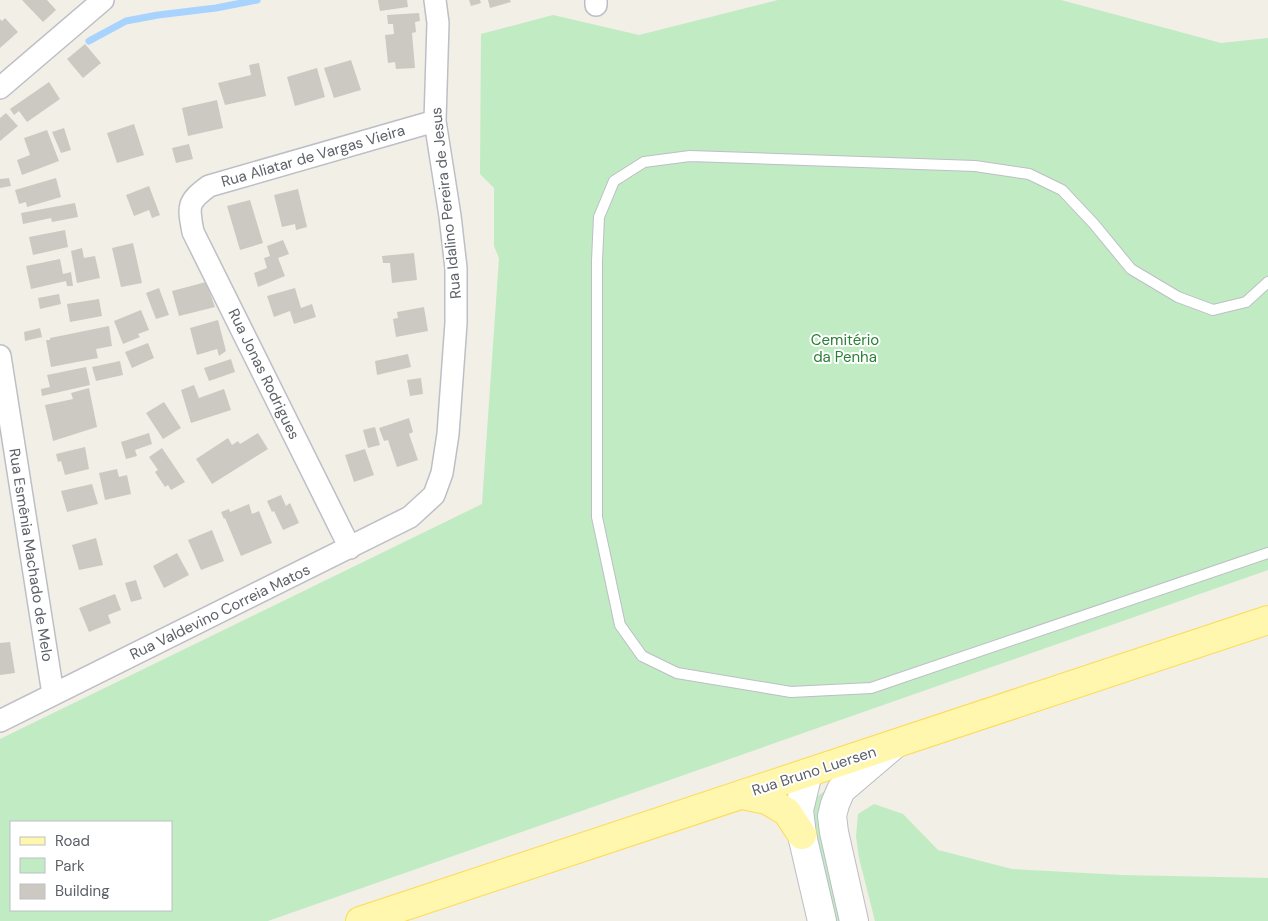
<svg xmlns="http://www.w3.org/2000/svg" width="1268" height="921" font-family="'DM Sans',sans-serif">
<rect width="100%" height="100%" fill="#f1efe6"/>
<path fill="#c0ebc3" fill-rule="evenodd" d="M778 0H1061L1221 43 1268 38V570L268 921H0V739L482 504 499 258 494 246V188L480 174 481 34 553 15 639 35ZM11 822H171V910H11Z
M825 791H829L842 921H832L815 851 812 805 816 797Z
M874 804 903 814 938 850 1012 869 1121 875 1268 878V921H875L859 858 856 836 858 814Z"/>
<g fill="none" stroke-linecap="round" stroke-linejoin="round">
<path stroke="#a8d3ff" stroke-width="7" d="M89 41 126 21 158 15 216 8 257 0"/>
</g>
<path fill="#ccc9c3" d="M22 0H47L56 10 43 22Z
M378 0H407L408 7 380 11Z
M469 0H480L481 3 471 6Z
M488 0H510L511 2 490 8Z
M419 13 420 21 415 22 416 32 412 33 415 68 396 69 395 62 388 63 385 35 394 34 393 24H388L387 15Z
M5 18 18 32 0 48V19L2 21Z
M85 44 101 63 83 78 67 59Z
M351 60 361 90 334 98 324 68Z
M259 63 266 96 225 105 218 83 251 75 249 65Z
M317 68 325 97 295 106 287 77Z
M49 82 60 99 27 122 19 111 14 115 10 109Z
M217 100 223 128 188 136 182 108Z
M6 113 18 126 0 141V118Z
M134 124 144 155 117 163 107 133Z
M64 128 71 150 61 153 52 132Z
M47 130 59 161 22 175 17 160 30 155 24 138Z
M189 144 193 159 176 163 172 148Z
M9 178 11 186 0 188V179Z
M56 178 61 197 27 207 26 202 19 204 15 190Z
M149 186 160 215 152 218 149 210 134 216 126 195Z
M298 189 307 227 296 230 295 224 282 227 274 195Z
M250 200 263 243 240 250 227 206Z
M75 203 78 217 52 222 51 218 23 224 21 213Z
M65 230 68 247 33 255 29 237Z
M283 240 289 254 278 258 285 276 258 287 254 273 267 268 264 258 270 256 267 246Z
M133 243 142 283 121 287 112 248Z
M82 248 84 258 95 256 100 278 77 283 71 251Z
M414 253 417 280 392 283 390 263H383L382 256Z
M60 259 63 274 71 272 73 286H67L66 281 31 289 26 266Z
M206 282 215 307 179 316 172 291Z
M159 288 169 315 156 319 146 293Z
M295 288 301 308 312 304 316 317 294 324 290 311 274 317 267 296Z
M59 294 61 304 40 309 38 298Z
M99 299 102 316 70 322 67 304Z
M424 307 428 331 396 337 393 319 398 318 397 312Z
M141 310 149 330 138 334 140 337 123 344 114 321Z
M218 320 226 351 219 356 217 349 197 355 190 328Z
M109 326 112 346 96 349 98 358 51 367 46 340H50V338Z
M40 328 42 337 25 341 24 332Z
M148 343 154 358 132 368 125 352Z
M408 354 411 367 377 375 375 361Z
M231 359 235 372 209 381 204 368Z
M120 361 123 375 96 381 92 367Z
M86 367 90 385 42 396 41 389 50 387 47 375Z
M421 378 423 394 410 396 407 380Z
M194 385 199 398 224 389 231 410 191 423 181 390Z
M89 388 97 427 53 441 45 405 73 399 71 393Z
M164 402 181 428 163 439 146 413Z
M409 418 413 432 409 434 418 460 397 467 388 440 384 441 379 428Z
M375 427 380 445 368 448 363 430Z
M149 433 152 444 135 450 137 456 126 459 121 442Z
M258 433 268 449 212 484 196 459 228 438 232 445 238 441 240 444Z
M85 447 89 469 65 475 61 461 58 462 56 454Z
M162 448 185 482 171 490 168 485 165 487 155 472 158 470 149 457Z
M365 449 374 475 354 482 345 455Z
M117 469 119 477 127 475 131 494 105 500 99 473Z
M92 484 98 504 67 512 61 491Z
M281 495 286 506 290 503 299 523 283 530 274 511 272 512 267 501Z
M249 504 252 514 259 511 272 543 241 556 225 518 224 519 221 512 229 509 230 512Z
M212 530 224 561 201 570 188 540Z
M96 538 103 565 79 570 72 545Z
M177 553 189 575 164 588 153 566Z
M136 580 142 599 131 602 125 583Z
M115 594 121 610 108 615 111 623 89 632 79 608Z
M10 642 15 673 0 675V643Z"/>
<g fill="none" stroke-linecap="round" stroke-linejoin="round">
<defs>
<path id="service" d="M1268 282 1246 302 1213 310 1178 297 1131 269 1094 224 1062 190 1029 174 975 166 690 156 644 162 614 181 599 217 597 261V517L620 625 642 656 677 673 791 692 871 688 1268 553"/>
<path id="minor" d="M596 0V5
M0 88 103 0
M0 356 53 694
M350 548 193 232C188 206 187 202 209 186L435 121
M0 721 410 517 434 495 442 473 448 434 456 323V268L450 216 435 121 438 23 435 0"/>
<path id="secondary" d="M808 773 799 810 802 835 822 921
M854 921 834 832 832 816 835 804 841 790 895 744"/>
<path id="primary" d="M742 795 767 800 787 812 802 835
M360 921 1268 620"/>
</defs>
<use href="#service" stroke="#bdbfc6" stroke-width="12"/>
<use href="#minor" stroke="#bdbfc6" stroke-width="24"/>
<use href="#secondary" stroke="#bbbec5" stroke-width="30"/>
<use href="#primary" stroke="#ffda51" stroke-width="30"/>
<use href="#service" stroke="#fff" stroke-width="10"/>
<use href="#minor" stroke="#fff" stroke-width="21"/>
<use href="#secondary" stroke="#fff" stroke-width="28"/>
<use href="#primary" stroke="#fff7ad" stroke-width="28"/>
</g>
<g text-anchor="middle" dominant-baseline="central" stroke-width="4" stroke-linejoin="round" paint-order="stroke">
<g font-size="15" fill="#5d6168" stroke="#fff">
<text transform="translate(313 156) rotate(-16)">Rua Aliatar de Vargas Vieira</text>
<text transform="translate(446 203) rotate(-96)">Rua Idalino Pereira de Jesus</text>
<text transform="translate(264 374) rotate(64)">Rua Jonas Rodrigues</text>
<text transform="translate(31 555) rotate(81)">Rua Esmênia Machado de Melo</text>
<text transform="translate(220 612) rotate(-26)">Rua Valdevino Correia Matos</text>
<text transform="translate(814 771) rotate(-18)">Rua Bruno Luersen</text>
</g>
<g font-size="15" fill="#2a8135" stroke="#fff">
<text x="845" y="340">Cemitério<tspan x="845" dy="17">da Penha</tspan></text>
</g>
</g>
<rect x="10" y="821" width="162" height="90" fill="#ffffff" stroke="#bec0c3"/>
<rect x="20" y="837" width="25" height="8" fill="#fff7ad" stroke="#bec0c3"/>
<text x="55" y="846" font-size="15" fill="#5d6168">Road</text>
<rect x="20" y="858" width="25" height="15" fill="#c0ebc3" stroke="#bec0c3"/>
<text x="55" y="871" font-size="15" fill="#5d6168">Park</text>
<rect x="20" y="884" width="25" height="15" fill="#ccc9c3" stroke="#bec0c3"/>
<text x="55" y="896" font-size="15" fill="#5d6168">Building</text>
</svg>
